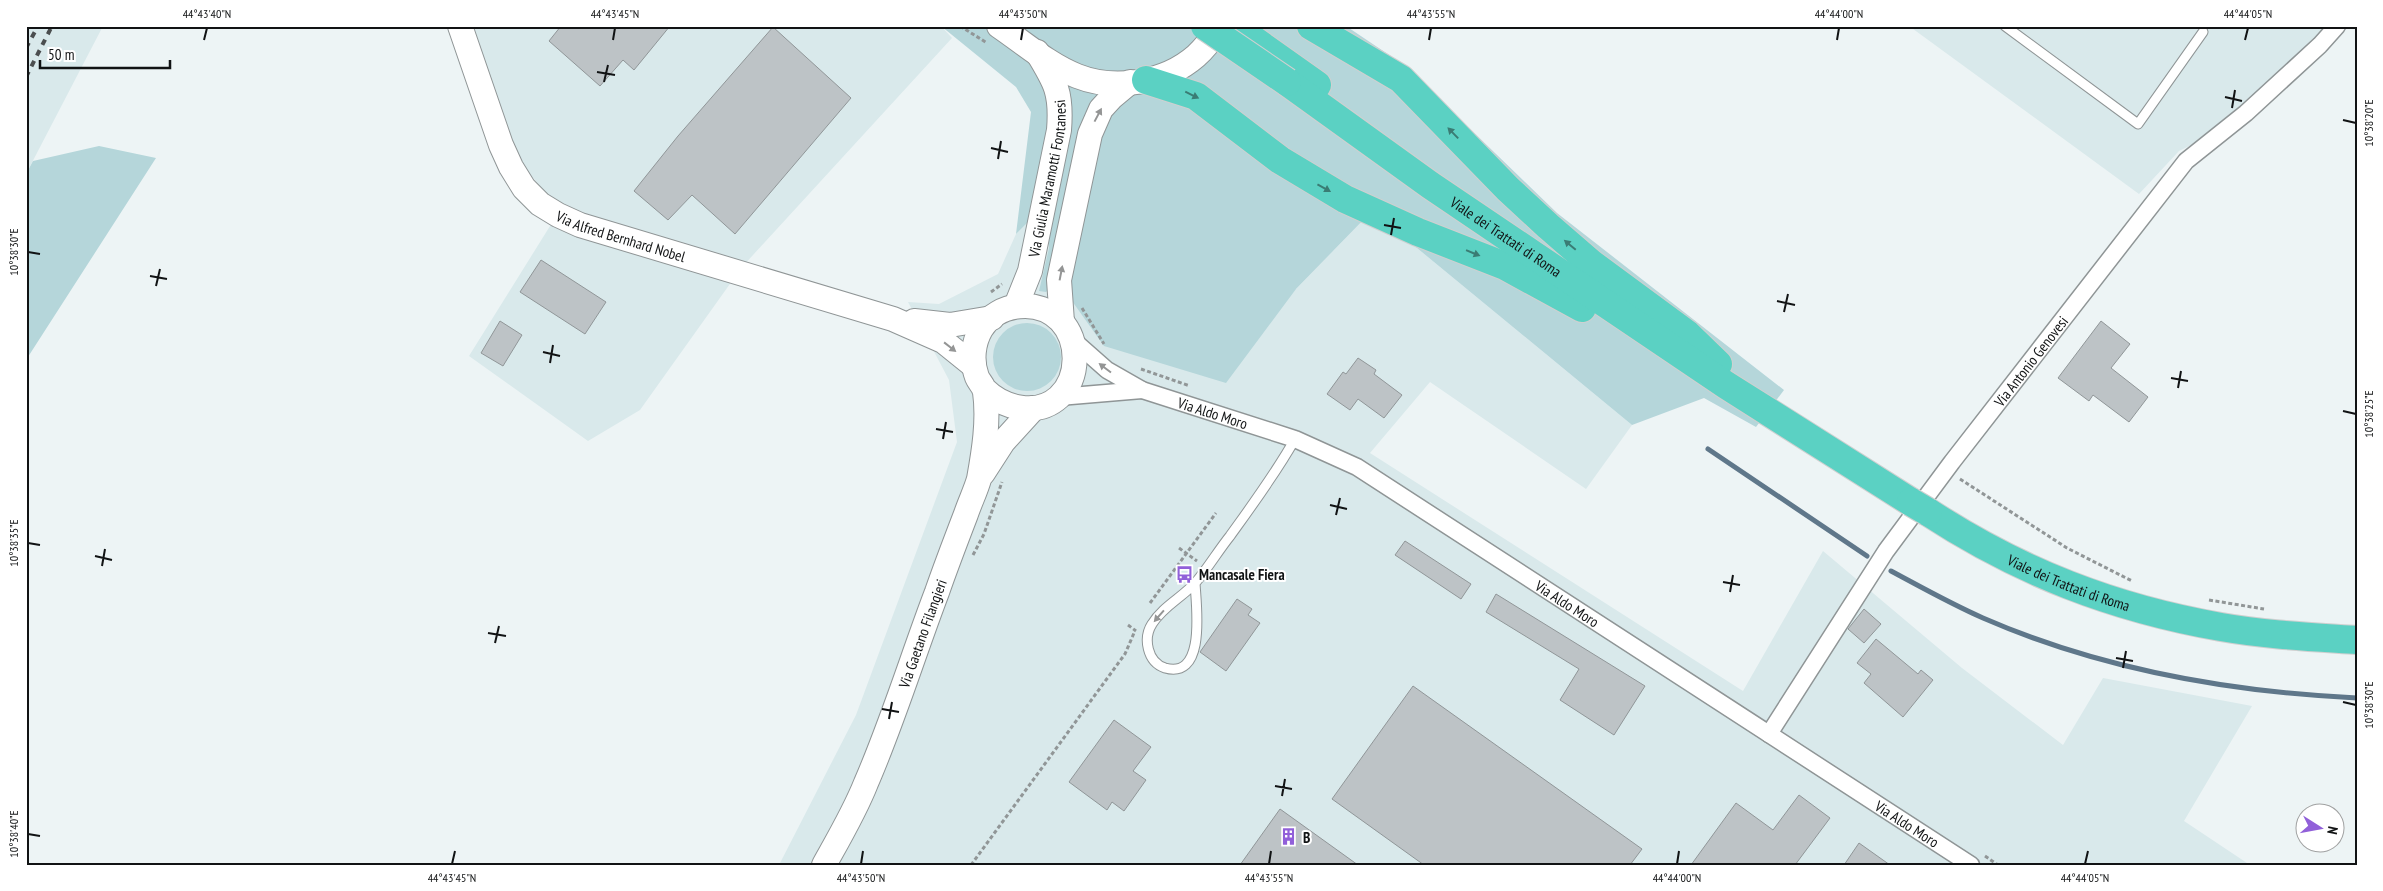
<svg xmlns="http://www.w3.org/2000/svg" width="2383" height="891" font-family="'PT Sans Narrow',sans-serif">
<rect width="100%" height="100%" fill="#edf4f5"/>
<path fill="#d9e9eb" d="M26 26H103L26 174Z
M463 26H941L952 38 742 267 640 410 588 441 469 356 560 210 524 167 491 108Z
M1909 26H2343L2242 120 2179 151 2139 194Z
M1048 201 1296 289 1372 211 1632 425 1586 489 1430 382 1370 453 1743 691 1823 551 1962 668 2063 745 2103 678 2252 706 2184 821 2250 865H779L856 715 957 442 949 380 908 302 939 304 998 274 1016 234Z"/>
<path fill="#b5d6da" d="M941 26H1346L1404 65 1557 213 1784 390 1756 427 1704 398 1632 425 1372 211 1296 289 1226 383 1104 346 1072 301 1048 290 1046 292 1039 291 1049 248 1048 202 1016 234 1031 112 1016 87Z
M99 146 156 158 26 360V174L33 161Z
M993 357a34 34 0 1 1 68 0a34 34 0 1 1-68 0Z"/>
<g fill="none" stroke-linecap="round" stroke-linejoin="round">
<path stroke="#5f778a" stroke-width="5" d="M1708 449 1867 556
M1891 571C1921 587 1951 604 1983 618 2100 669 2230 692 2357 698"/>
</g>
<path fill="#bdc3c6" stroke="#909698" d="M561 26H670L634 70 623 60 600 86 549 41Z
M773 27 851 98 735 234 692 195 668 220 634 191 678 136Z
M541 260 606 302 585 334 520 292Z
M500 321 522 335 503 366 481 353Z
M2101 321 2130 344 2111 368 2148 397 2129 422 2093 395 2089 401 2058 378Z
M1358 358 1376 370 1374 374 1402 395 1384 418 1358 399 1350 410 1327 394 1343 372 1346 374Z
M1405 541 1471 584 1461 599 1395 555Z
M1496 594 1645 686 1614 735 1560 700 1579 669 1486 612Z
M1237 599 1252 609 1248 615 1260 623 1226 671 1200 652Z
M1864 609 1881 624 1864 643 1848 629Z
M1876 639 1918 674 1921 670 1933 680 1903 717 1864 683 1871 674 1857 663Z
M1413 686 1642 849 1630 865H1424L1332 799Z
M1114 720 1151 747 1133 771 1146 780 1124 811 1112 802 1107 810 1069 782Z
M1799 795 1830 818 1795 865H1691L1736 803 1773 830Z
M1280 809 1358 865H1240Z
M1859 843 1890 865H1844Z"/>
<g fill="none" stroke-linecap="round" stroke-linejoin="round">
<defs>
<path id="lane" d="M2005 26 2138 124 2203 32
M1195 583C1196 604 1207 680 1165 668 1147 662 1143 638 1152 624 1163 606 1183 597 1196 582 1208 568 1218 551 1230 536 1253 504 1276 473 1295 439"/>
<g id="street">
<path id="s1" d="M1073 340 1107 370 1142 390 1295 439 1357 467 1971 865"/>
<path d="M1059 397 1142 390"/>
<path id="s2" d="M1769 734 1886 551 1952 462 2186 161 2246 113 2320 45 2337 26"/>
</g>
<g id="secondary">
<path id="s3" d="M460 26 501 145 511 167 524 188 540 204 558 215 580 225 893 319 943 341 974 366"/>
<path d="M999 26C1024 43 1049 65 1077 76 1115 91 1165 83 1196 56 1206 47 1214 36 1221 26"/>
<path id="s4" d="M1016 306 1030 271 1059 130C1062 93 1056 83 1037 52"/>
<path d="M914 321 950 325 992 318"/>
<path d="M1062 322 1059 280 1090 134 1101 109 1112 97 1130 82"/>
<path d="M983 473 1003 442 1034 408"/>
<path id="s5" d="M824 865C839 838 855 811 866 783 893 721 913 655 937 592 946 566 956 540 966 514 970 502 976 490 979 479 984 451 989 420 985 392 984 386 979 382 977 377 971 361 973 343 981 329 998 302 1039 298 1061 321 1079 341 1080 377 1059 397 1037 417 1003 408 984 389"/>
</g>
<g id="highway">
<path d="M1234 26 1317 85"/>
<path d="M1311 26 1401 79 1508 189 1548 226 1592 264 1687 334 1718 364"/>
<path d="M1146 80 1196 96 1280 160 1345 199 1418 232 1505 266 1582 308"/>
<path id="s6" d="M1287 82 1430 185 1726 385 1911 502"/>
<path id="s7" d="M1928 512C2020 572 2113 608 2221 627 2266 635 2312 637 2357 640"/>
</g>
</defs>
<use href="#lane" stroke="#8f9596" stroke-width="11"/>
<use href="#street" stroke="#8f9596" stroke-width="19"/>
<use href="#secondary" stroke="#8f9596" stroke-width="26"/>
<use href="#highway" stroke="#cfd0d0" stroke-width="30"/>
<path stroke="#919697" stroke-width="3" stroke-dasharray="4 2.5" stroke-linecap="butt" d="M960 26 987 43
M991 292 1002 284
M1082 308 1104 344
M1141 369 1190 386
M1960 479 2067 548 2132 581
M1179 548 1197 561
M973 555 984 534 1002 482
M2209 600 2264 609
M1150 603 1216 513
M1128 625 1136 631
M1985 856 1998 865
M971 865 1125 654 1134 633"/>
<use href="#lane" stroke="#fff" stroke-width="9"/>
<use href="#street" stroke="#fff" stroke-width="16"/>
<use href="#secondary" stroke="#fff" stroke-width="24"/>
<use href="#highway" stroke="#5bd1c3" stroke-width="28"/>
<path stroke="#4b4e4f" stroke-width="4" stroke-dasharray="6 6" stroke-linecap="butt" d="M26 48 38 26
M26 77 52 26"/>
<defs>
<path id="highway-bridge" d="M1205 26 1287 82
M1911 502 1928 512"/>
</defs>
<use href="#highway-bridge" stroke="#cfd0d0" stroke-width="30" stroke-linecap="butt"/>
<use href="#highway-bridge" stroke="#5bd1c3" stroke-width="28"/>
</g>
<defs><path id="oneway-solid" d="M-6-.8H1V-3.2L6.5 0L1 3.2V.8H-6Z" transform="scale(1.25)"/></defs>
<g fill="#3a7c74">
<use href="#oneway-solid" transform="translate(1192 95) rotate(26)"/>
<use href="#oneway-solid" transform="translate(1453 133) rotate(-134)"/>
<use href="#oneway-solid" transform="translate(1324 188) rotate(29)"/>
<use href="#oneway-solid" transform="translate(1570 245) rotate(-140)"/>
<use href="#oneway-solid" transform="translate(1473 253) rotate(22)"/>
</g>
<g fill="#949595">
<use href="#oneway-solid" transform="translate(1098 115) rotate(-62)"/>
<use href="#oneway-solid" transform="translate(1061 273) rotate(-79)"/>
<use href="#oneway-solid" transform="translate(950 347) rotate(38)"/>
<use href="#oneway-solid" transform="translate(1105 368) rotate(-143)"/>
<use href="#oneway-solid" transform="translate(1159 616) rotate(131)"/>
</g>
<path fill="none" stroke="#111314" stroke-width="2" d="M204 40 207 28M613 40 615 28M1021 40 1023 28M1429 40 1431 28M1837 40 1839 28M2245 40 2248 28M597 72 615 75M604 82 608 65M2225 97 2242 101M2232 108 2235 90M2343 120 2356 123M991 148 1008 152M998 159 1001 141M1384 225 1401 228M1391 235 1394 218M28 252 40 254M150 276 167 279M156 286 160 269M1777 301 1795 305M1784 312 1788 294M543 352 560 356M550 363 553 345M2171 378 2188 381M2178 388 2181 371M2343 411 2356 414M936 429 953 432M943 439 946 422M1330 505 1347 509M1336 515 1340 498M28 543 40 545M95 556 112 560M102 566 105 549M1723 582 1740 585M1730 592 1733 575M488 633 506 636M495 643 499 626M2116 658 2133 661M2123 668 2126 651M2343 702 2356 705M882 709 899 712M889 719 892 702M1275 786 1292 789M1282 796 1285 779M28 834 40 836M452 864 455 851M861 864 863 851M1269 864 1271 851M1677 864 1679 851M2085 864 2088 851"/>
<defs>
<symbol id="bus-bare" viewBox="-9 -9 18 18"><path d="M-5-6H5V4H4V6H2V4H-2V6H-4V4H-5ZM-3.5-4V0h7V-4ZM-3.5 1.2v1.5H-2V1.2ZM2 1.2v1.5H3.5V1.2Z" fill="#9160d9" stroke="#fff" stroke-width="2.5" paint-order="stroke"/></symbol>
<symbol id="building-bare" viewBox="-9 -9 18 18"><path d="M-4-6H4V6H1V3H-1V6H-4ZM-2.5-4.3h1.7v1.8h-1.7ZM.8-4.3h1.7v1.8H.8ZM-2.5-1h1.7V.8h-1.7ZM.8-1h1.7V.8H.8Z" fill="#9160d9" stroke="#fff" stroke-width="2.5" paint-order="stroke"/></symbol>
</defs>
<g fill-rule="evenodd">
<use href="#bus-bare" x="1172" y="562" width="25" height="25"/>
<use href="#building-bare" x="1276" y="824" width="25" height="25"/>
</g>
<g text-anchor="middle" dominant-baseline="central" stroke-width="4" stroke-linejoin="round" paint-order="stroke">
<g font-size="15" fill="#111314" stroke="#fff">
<text stroke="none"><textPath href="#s4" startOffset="132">Via Giulia Maramotti Fontanesi</textPath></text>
<text stroke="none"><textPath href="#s3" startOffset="285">Via Alfred Bernhard Nobel</textPath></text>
<text stroke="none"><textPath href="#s6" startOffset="268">Viale dei Trattati di Roma</textPath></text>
<text stroke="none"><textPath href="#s2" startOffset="456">Via Antonio Genovesi</textPath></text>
<text stroke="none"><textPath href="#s1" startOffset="160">Via Aldo Moro</textPath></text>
<text stroke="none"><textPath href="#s7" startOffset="158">Viale dei Trattati di Roma</textPath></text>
<text stroke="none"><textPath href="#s1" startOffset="565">Via Aldo Moro</textPath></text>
<text stroke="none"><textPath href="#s5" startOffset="252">Via Gaetano Filangieri</textPath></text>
<text stroke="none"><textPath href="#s1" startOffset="970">Via Aldo Moro</textPath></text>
</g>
<g font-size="15" font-weight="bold" fill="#111314" stroke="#fff" text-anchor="start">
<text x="1199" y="574">Mancasale Fiera</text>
<text x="1303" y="837">B</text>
</g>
</g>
<rect width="2383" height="891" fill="none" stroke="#ffffff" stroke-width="55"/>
<g transform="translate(2320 828) rotate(101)"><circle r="24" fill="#ffffff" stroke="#a0a1a1"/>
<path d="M0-4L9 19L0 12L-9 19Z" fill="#9160d9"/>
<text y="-8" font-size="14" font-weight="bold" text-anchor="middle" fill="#111314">N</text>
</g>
<path d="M40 60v8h130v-8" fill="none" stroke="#111314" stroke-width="2.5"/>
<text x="48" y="60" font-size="15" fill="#111314" stroke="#ffffff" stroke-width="4" paint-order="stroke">50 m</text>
<rect x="28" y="28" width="2328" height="836" fill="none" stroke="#111314" stroke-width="2"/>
<g font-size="12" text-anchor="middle" fill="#111314">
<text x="207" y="18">44°43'40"N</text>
<text x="615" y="18">44°43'45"N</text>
<text x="1023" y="18">44°43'50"N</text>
<text x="1431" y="18">44°43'55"N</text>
<text x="1839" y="18">44°44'00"N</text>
<text x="2248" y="18">44°44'05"N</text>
<text transform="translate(2369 123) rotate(-90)" y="4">10°38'20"E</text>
<text transform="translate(14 252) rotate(-90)" y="4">10°38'30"E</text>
<text transform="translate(2369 414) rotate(-90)" y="4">10°38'25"E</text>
<text transform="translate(14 543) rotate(-90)" y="4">10°38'35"E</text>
<text transform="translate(2369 705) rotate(-90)" y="4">10°38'30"E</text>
<text transform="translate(14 834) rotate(-90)" y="4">10°38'40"E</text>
<text x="452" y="882">44°43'45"N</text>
<text x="861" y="882">44°43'50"N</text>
<text x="1269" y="882">44°43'55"N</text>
<text x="1677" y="882">44°44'00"N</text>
<text x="2085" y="882">44°44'05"N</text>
</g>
</svg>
